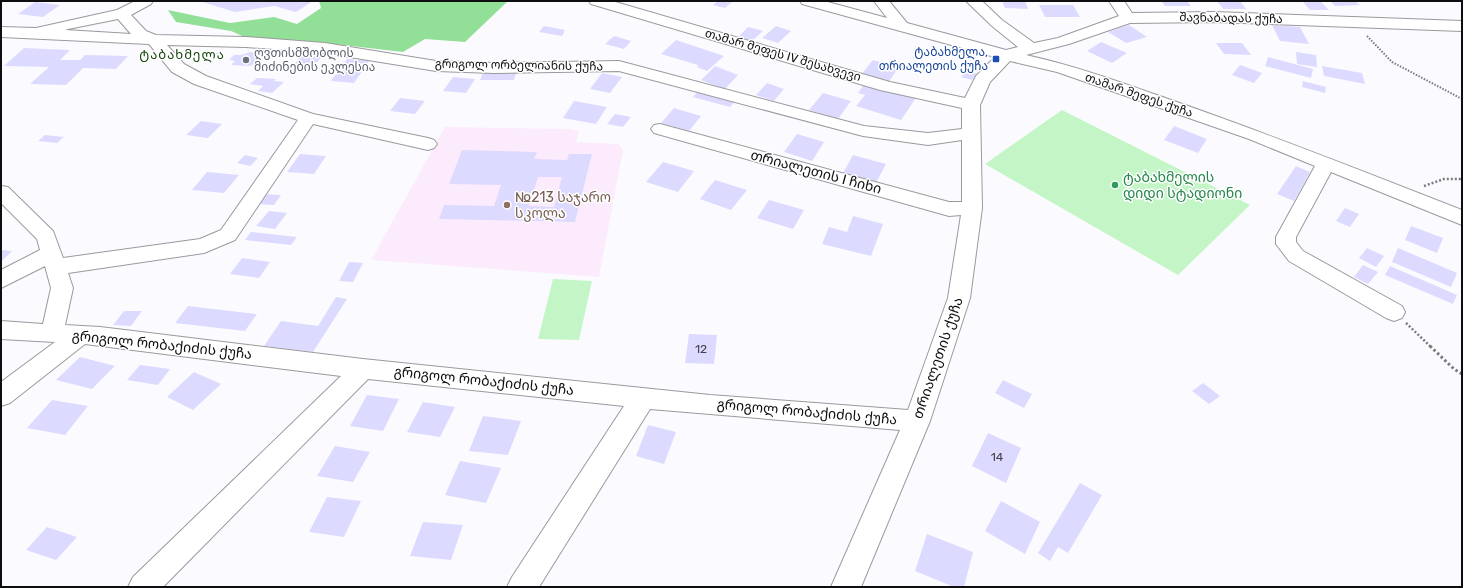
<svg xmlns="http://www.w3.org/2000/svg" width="1463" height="588" font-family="Rubik,'Noto Sans Georgian',sans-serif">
<rect width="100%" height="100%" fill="#fbfbff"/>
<path fill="#fcebfd" d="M445 127 571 129 579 131 576 142 618 144 623 150 599 277 371 260Z"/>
<path fill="#c4f5c6" d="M1062 110 1250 205 1178 275 985 164Z
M553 279 592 281 579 340 538 339Z"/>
<path fill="#92e098" d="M319 1H508L465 42 425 39 403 52 317 42 247 38 231 31 176 22 168 10 230 23 274 17 297 24 321 8Z"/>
<path fill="#dddaff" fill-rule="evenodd" d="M199 1H313L296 12 274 6 235 12Z
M718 1H733L725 8 713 5Z
M1002 1H1025L1028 9 1005 8Z
M1161 1H1187L1191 6H1165Z
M1217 1H1240L1246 9H1223Z
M1302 1H1320L1329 10H1310Z
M1330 1H1355L1360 5 1335 6Z
M35 2 60 5 43 17 18 14Z
M1039 5H1073L1080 17H1045Z
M1129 25 1147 37 1126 43 1108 32Z
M1272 25 1300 27 1309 44 1280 41Z
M544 26 565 30 562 36 539 32Z
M776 26 791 31 778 43 762 38Z
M748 27 763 31 752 41 738 37Z
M614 36 631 41 624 49 605 44Z
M676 40 724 56 707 71 697 67 698 65 661 54Z
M1101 42 1127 53 1112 63 1087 51Z
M1216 43H1242L1251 55 1224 54Z
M24 48 70 50 60 60H80L85 55 128 56 116 69 83 68 66 85 30 84 49 67 4 66Z
M208 52 219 53 215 57 204 56Z
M250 52 261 53 259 55 263 59 250 66 231 65 235 61 229 60 234 55H241Z
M1296 52 1316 55 1317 67 1297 64Z
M303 54 323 55 312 69 291 68Z
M1268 57 1313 69 1311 78 1265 66Z
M347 59 370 60 354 83 331 81Z
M873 60 899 67 888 83 861 75Z
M1240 65 1262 73 1254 83 1232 75Z
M715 66 738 75 725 89 701 80Z
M1322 66 1362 73 1365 84 1324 76Z
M484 70H517L514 80H480Z
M966 71 977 74 972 80 961 77Z
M602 73 622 77 610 93 590 89Z
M453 77 475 79 466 93 443 91Z
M257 78 276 79 274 81 284 82 272 93 258 91 263 86 250 84Z
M1303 81 1326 87 1325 93 1302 87Z
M767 83 784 89 774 101 756 95Z
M865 83 916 98 901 120 856 106 865 95 858 93Z
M698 91 735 101 730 107 693 97Z
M823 93 851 101 838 119 809 110Z
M400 98 425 101 415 114 390 111Z
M574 101 607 107 596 124 563 118Z
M674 108 701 116 689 131 661 123Z
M615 114 631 117 623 127 607 124Z
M201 121 222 124 208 138 186 135Z
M1174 126 1207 139 1198 153 1164 140Z
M797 134 824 142 812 161 784 152Z
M45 135 64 137 57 143 38 141Z
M462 150 537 152 534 159 567 160 569 154H592L575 222 439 219 444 205 494 206 501 185 449 184ZM538 177H562L554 207 529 206Z
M300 154 326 156 314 174 287 172Z
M245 155 258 158 250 166 237 163Z
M853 155 886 164 876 183 843 173Z
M663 162 694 171 678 192 646 182Z
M1296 166 1310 172 1294 201 1277 194Z
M207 172 239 175 224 193 192 190Z
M715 180 747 190 731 210 700 199Z
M262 194 281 195 274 205 255 204Z
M769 200 804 210 793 229 757 218Z
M1345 208 1359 214 1350 227 1336 221Z
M269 211 287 213 275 229 256 226Z
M853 216 883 224 871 256 822 244 829 227 847 232Z
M1411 226 1443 238 1437 253 1405 240Z
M251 232 297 237 291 245 245 240Z
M1367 248 1384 256 1376 267 1359 258Z
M1398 248 1457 273 1451 287 1392 262Z
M1 250 12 251 1 262Z
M242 258 270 262 259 278 230 274Z
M349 262 363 263 353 282 339 281Z
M1363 265 1378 272 1368 284 1354 277Z
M1390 266 1457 295 1453 304 1385 275Z
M336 297 347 299 313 352 264 346 281 321 318 326Z
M188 306 257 314 245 331 175 323Z
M124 311H142L131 326 113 325Z
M689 334 717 335 714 364 685 363Z
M80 357 115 366 92 389 56 380Z
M140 365 170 369 158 385 127 380Z
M194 372 221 384 193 410 167 397Z
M1003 380 1032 394 1024 408 995 393Z
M1203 383 1220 396 1209 404 1192 391Z
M367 395 399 399 383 431 350 426Z
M52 400 88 406 65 435 27 428Z
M423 402 455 407 440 437 407 432Z
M483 416 521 421 508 455 469 451Z
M648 425 676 432 664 464 636 456Z
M988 433 1021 448 1006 483 972 466Z
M335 446 370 452 353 482 317 476Z
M460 461 501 468 486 503 445 495Z
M1080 483 1102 495 1068 553 1058 547 1050 561 1038 553Z
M327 497 361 501 344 537 309 532Z
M1001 501 1040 522 1025 554 985 531Z
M423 522 463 525 451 560 410 556Z
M47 527 77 537 56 560 26 550Z
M927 534 973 552 964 587H954L915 571Z"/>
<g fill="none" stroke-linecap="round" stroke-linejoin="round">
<defs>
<path id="minor" d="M135 1H153L151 4 131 15 146 31 156 35 246 37 325 43 436 61 494 63 619 61 864 126 928 133 962 129V108L880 90 591 4 589 1H612L890 82 965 98 976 76 995 57 802 4 800 1H824L887 18 874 1H889L907 23 1006 50 1018 47 992 26 966 1H982L1002 20 1034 43 1058 38 1119 16 1109 1H1124L1132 13 1214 12 1462 21V31L1214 22 1130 23 1069 44 1026 55C1076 66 1123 83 1171 100 1269 134 1365 172 1462 210V225L1331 172 1296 237V242L1303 251 1402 306 1405 312 1402 318 1394 321 1386 318 1289 261 1276 244V237L1315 166 1249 139 1057 72 1010 61 990 82 980 105 982 208 970 298 930 421 861 587H831L900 430 650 409 539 587H507L512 577 624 406 368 379 163 587H128L133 577 341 376 85 344 10 403 1 406V382L55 342 1 339V321L43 324 51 288 45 266 1 288V270L40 250 37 239 1 203V186L8 187 53 231 63 258 200 239 221 230 298 120 194 84 172 72 149 44 1 37V27L36 28 117 10ZM118 19 131 34 65 30 68 29ZM167 45 246 47 325 53 436 71 494 73 619 71 863 136 928 145 962 140V202H949L660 124 654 125 651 129 654 133 949 216 961 215 948 298 908 410 710 395 363 359 100 327 65 325 73 288 68 273 204 253 235 240 313 124 428 150 434 148 437 144 434 140 428 138 313 114 206 76 184 64Z"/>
</defs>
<use href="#minor" stroke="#9a999d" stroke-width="2"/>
<path stroke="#7a7a7d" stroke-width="2" stroke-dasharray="1.5 1.5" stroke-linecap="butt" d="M1367 36 1392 62 1462 99"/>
<path stroke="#7a7a7d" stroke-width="2.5" stroke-dasharray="2 2" stroke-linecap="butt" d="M1424 186 1444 179H1462
M1406 323 1431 347"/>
<path stroke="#7a7a7d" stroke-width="3" stroke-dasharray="2.5 2.5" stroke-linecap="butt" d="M1430 346 1454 369 1462 374"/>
<use href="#minor" fill="#fff" fill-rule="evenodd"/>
</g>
<rect fill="#1a4fb4" stroke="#fff" stroke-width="1.5" x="992" y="55" width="8" height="8" rx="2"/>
<circle fill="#6b7280" stroke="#fff" stroke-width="1.5" cx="246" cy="60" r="4"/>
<circle fill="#2e9e5b" stroke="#fff" stroke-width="1.5" cx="1115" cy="185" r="4"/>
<circle fill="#8d6e63" stroke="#fff" stroke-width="1.5" cx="507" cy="205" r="4"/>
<g text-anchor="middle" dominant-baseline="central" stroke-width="3" stroke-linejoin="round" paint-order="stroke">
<g font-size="12" fill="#0e0d0f" stroke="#fff">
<text transform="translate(1231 18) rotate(1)">შავნაბადას ქუჩა</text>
<text transform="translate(783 55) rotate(16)">თამარ მეფეს IV შესახვევი</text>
<text transform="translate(519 65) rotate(1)">გრიგოლ ორბელიანის ქუჩა</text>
<text transform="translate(1139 95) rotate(19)">თამარ მეფეს ქუჩა</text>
</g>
<g font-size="12" fill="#164399" stroke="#fff" text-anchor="end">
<text x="988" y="52">ტაბახმელა,<tspan x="988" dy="14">თრიალეთის ქუჩა</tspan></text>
</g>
<g font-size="12" fill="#5b616d" stroke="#fff" text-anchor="start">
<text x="254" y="53">ღვთისმშობლის<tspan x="254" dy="14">მიძინების ეკლესია</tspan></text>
</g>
<g font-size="12" fill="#42404b">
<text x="701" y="349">12</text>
<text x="997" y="457">14</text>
</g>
<g font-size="13" letter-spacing="1" fill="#17470f" stroke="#fff">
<text x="182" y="54">ტაბახმელა</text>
</g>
<g font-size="14" fill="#0e0d0f" stroke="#fff">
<text transform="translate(816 172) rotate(15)">თრიალეთის I ჩიხი</text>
<text transform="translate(162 345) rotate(6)">გრიგოლ რობაქიძის ქუჩა</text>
<text transform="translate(938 358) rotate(-71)">თრიალეთის ქუჩა</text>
<text transform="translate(484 381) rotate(6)">გრიგოლ რობაქიძის ქუჩა</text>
<text transform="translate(807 412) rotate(5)">გრიგოლ რობაქიძის ქუჩა</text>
</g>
<g font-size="14" fill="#27864d" stroke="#fff" text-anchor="start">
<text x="1123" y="177">ტაბახმელის<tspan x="1123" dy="16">დიდი სტადიონი</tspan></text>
</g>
<g font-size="14" fill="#785e54" stroke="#fff" text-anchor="start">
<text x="515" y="197">№213 საჯარო<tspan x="515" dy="16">სკოლა</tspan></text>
</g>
</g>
<rect width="1463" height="588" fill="none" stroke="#0e0d0f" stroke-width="4"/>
</svg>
